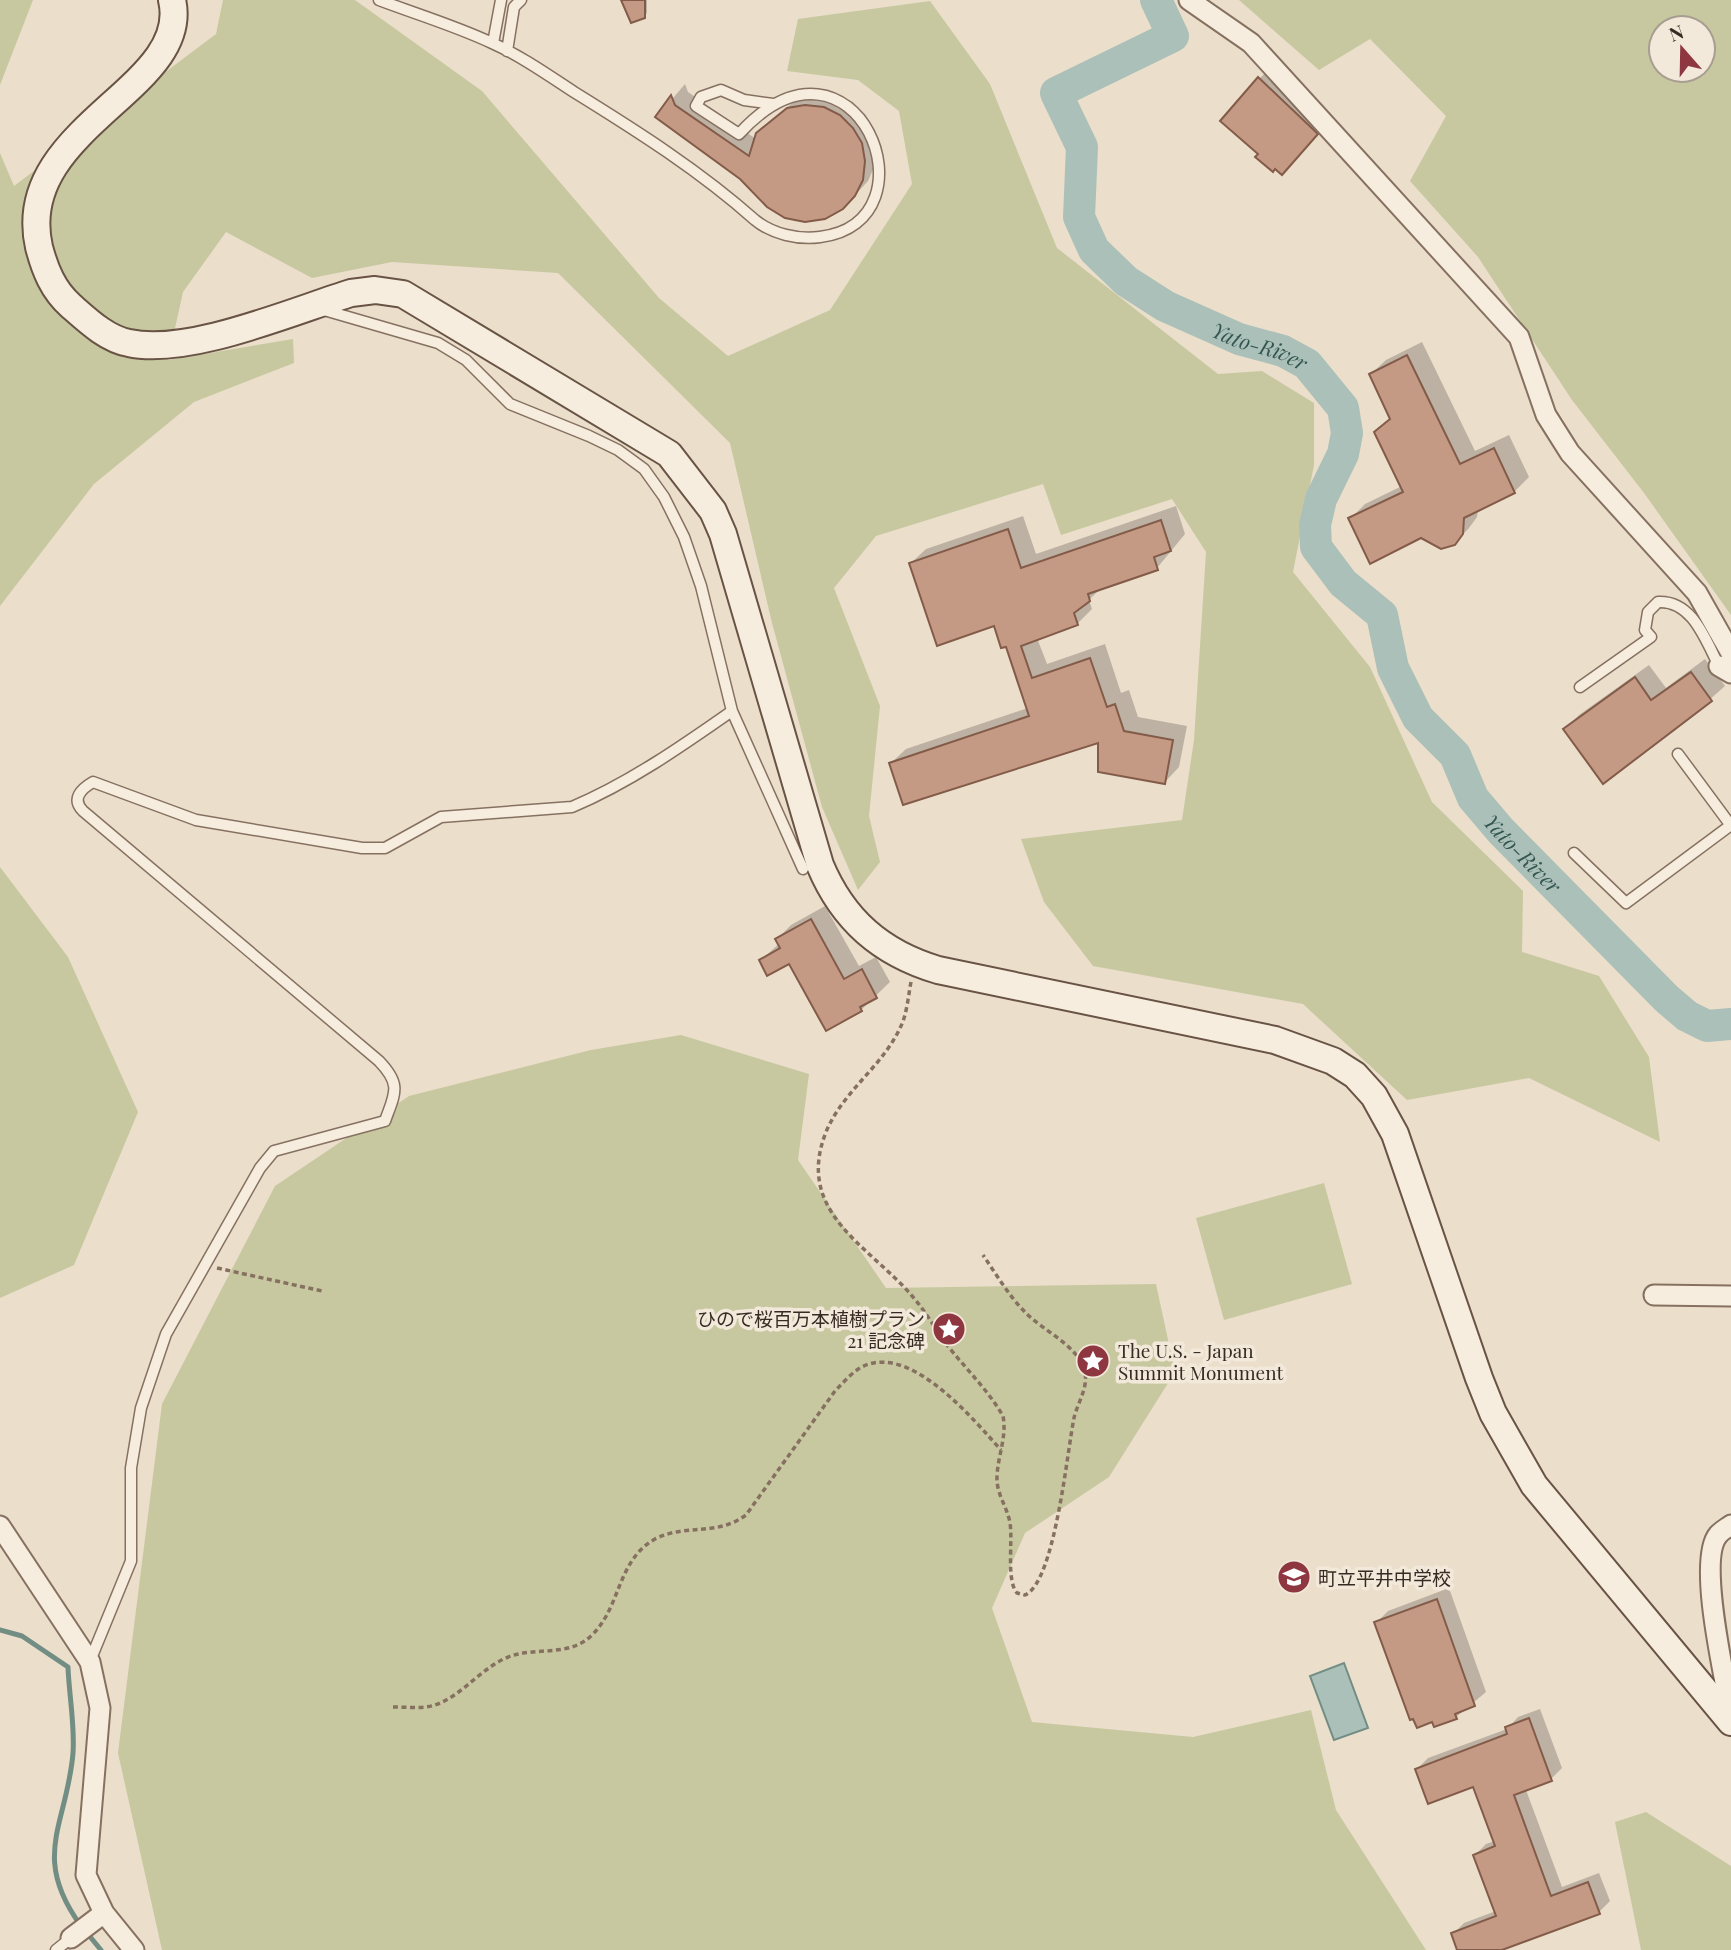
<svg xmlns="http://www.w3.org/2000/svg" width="1731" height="1950" font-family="'Playfair Display','Noto Sans JP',serif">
<rect width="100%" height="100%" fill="#ebdecb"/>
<path fill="#c7c8a0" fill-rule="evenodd" d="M0 0H33L0 85Z
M223 0H355L482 91 659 298 728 356 830 310 912 184 899 111 858 80 787 71 798 19 930 1 990 84 1057 248 1218 374 1262 371 1314 403V465L1293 572 1370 667 1432 802 1523 891 1522 952 1599 976 1649 1057 1660 1142 1529 1078 1407 1100 1303 1004 1093 966 1044 902 1021 839 1182 820 1194 740 1206 552 1172 499 1061 535 1043 484 876 536 834 588 880 706 869 816 880 862 858 890 822 807 772 623 730 443 558 273 392 262 312 278 226 232 183 292 168 360 293 339 294 363 194 402 94 484 0 606V153L14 186 216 34Z
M1239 0H1731V615L1644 493 1572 400 1478 257 1410 181 1446 116 1370 39 1319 70ZM1661 28H1703V70H1661Z
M0 867 68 957 138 1112 74 1265 0 1298Z
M681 1035 809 1074 798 1160 886 1288 1156 1284 1175 1372 1109 1477 1025 1533 992 1608 1032 1722 1193 1737 1311 1710 1336 1810 1426 1950H162L118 1753 162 1404 275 1186 409 1096 591 1050Z
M1324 1183 1352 1284 1224 1320 1196 1218Z
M1646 1812 1731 1866V1950H1641L1615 1822Z"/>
<path fill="#abc0b8" stroke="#728e84" stroke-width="2" d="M1344 1663 1368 1728 1334 1740 1310 1676Z"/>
<path fill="#0003" d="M623 0H647V13L644 16Z
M1274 64 1331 119 1282 173 1260 154 1259 79Z
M685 84 688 92 756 139 772 120 802 95 820 92 837 95 853 102 866 115 875 130 878 147 875 165 868 181 856 194 741 178 657 117Z
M1422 342 1475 451 1509 435 1529 477 1514 492 1478 509 1477 517 1469 528 1454 544 1350 519 1365 504 1402 486 1376 433 1391 417 1371 374 1386 360Z
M1176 506 1185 534 1157 568 1101 588 1089 600 1092 609 1077 624 1037 638 1047 664 1105 644 1121 693 1129 690 1138 717 1187 726 1179 767 1165 782 1100 740 891 763 906 749 1028 708 1007 645 995 624 911 563 926 549 1023 516 1036 554Z
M1705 659 1725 686 1674 731 1604 782 1565 729 1579 715 1649 665 1666 688Z
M825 906 859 966 876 957 890 982 861 1010 789 962 761 960 780 943 777 939 791 925Z
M1449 1588 1486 1692 1456 1717 1376 1623 1388 1611Z
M1540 1709 1562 1768 1551 1779 1526 1790 1562 1887 1599 1873 1610 1901 1599 1912 1497 1950H1459L1453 1934 1464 1923 1496 1911 1475 1855 1486 1844 1495 1841 1474 1785 1417 1769 1428 1758 1507 1729 1518 1717Z"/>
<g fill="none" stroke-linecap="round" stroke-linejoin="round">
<path stroke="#728e84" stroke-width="5" d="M0 1630 22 1636 68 1667C69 1695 75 1725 73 1753 67 1825 30 1856 81 1926
M87 1933 101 1950"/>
<path stroke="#abc0b8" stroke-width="32" id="s1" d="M1156 0 1173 36 1056 93 1082 147 1079 217 1094 250 1126 281 1165 306 1239 339 1283 351 1307 364 1343 408 1347 433 1343 454 1321 499 1315 525 1316 547 1343 583 1382 615 1393 668 1418 718 1455 755 1473 798 1501 831 1667 999 1687 1016 1707 1026 1731 1024"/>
</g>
<path fill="#c59a85" stroke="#835b49" stroke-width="2" d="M621 0H645V18L631 23Z
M1258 77 1318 134 1282 175 1275 169 1273 172 1255 157 1258 154 1220 121Z
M671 95 675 105 749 156 756 133 787 108 805 105 824 107 840 115 853 128 862 143 865 161 863 180 855 196 843 209 825 219 805 222 785 218 767 207 740 179 655 117Z
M1407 355 1460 464 1494 448 1515 493 1464 518 1463 534 1455 545 1441 549 1421 538 1370 564 1348 518 1403 492 1374 432 1390 419 1369 374Z
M1161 520 1171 551 1154 557 1158 570 1088 594 1090 601 1074 613 1078 625 1021 646 1032 678 1090 658 1107 707 1115 704 1124 731 1173 740 1165 784 1098 772V743L903 805 889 763 1029 716 1006 647 1001 648 994 626 937 646 909 563 1008 529 1021 568Z
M1691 672 1712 701 1603 784 1563 729 1635 677 1651 700Z
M811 919 844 979 862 969 877 998 860 1007 862 1011 826 1031 789 964 767 976 759 960 780 948 775 939Z
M1437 1599 1475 1706 1455 1714 1457 1719 1434 1727 1432 1722 1417 1728 1413 1719 1410 1720 1374 1622Z
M1529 1718 1552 1781 1514 1795 1551 1896 1588 1882 1600 1914 1502 1950H1457L1451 1933 1496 1916 1473 1855 1495 1846 1473 1787 1428 1804 1415 1769 1507 1734 1505 1727Z"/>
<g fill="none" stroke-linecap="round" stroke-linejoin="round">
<defs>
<path id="lane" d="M379 0C416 14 456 26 492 43 521 56 548 75 574 92 637 131 700 171 755 220 772 234 798 240 820 237 942 222 855 7 739 134L696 106 701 97 721 90 744 100 773 104
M493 43 501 0
M507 51 514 7 521 0
M324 310 438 343 466 360 510 404 589 436 618 450 644 469 664 497 684 537 701 586 732 711 803 869
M1580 687 1651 637 1645 630 1648 612 1658 602C1692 600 1705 639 1719 666
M1678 754 1729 823
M1574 853 1626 903 1731 825
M90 1661 131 1561V1468L141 1408 166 1334 260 1168 274 1151 385 1121C395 1093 402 1085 379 1061L83 811C71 799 81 789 93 782L196 820 362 848H385L441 817 572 807C629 783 682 746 732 711
M56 1950 71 1938"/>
<path id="street" d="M1189 0 1251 43 1519 337 1546 415 1570 453 1697 593 1731 653
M1719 666 1731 673
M1654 1295 1731 1296
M1731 1525C1727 1528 1721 1531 1718 1535 1697 1560 1725 1679 1731 1713
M0 1526 90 1662 100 1708 86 1875 104 1913 134 1950
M71 1938 104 1913"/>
<path id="secondary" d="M172 0C193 89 12 128 39 247 45 270 53 290 71 306 88 321 107 339 129 343 188 356 293 311 351 293L375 290 403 294 669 454 713 511 723 534 820 865C843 920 881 953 938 970L1275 1040 1333 1061 1355 1075 1374 1096 1395 1134 1479 1378 1493 1413 1534 1485 1731 1722"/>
</defs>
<use href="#lane" stroke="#867161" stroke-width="13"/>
<use href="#street" stroke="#867161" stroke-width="23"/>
<use href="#secondary" stroke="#685344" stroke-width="30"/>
<path stroke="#867161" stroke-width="3.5" stroke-dasharray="5 3.5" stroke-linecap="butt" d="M911 982C908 997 907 1015 900 1028 882 1067 843 1091 826 1132 794 1213 870 1246 913 1297 926 1312 936 1330 947 1345 966 1369 988 1390 1003 1416 1007 1437 998 1455 997 1476 996 1494 1007 1506 1010 1523 1013 1542 1006 1580 1017 1593L1025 1595C1055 1582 1067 1452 1074 1418 1078 1401 1091 1384 1083 1366 1073 1343 1042 1330 1025 1312 1009 1296 996 1274 983 1255
M217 1268 322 1291
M393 1707C406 1707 423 1709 435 1705 464 1695 482 1666 511 1656 538 1647 570 1657 592 1635 621 1607 617 1560 655 1539 687 1523 716 1537 746 1515L835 1391C845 1381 855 1368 869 1364 916 1350 973 1419 1001 1450"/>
<use href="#lane" stroke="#f6edde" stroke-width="10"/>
<use href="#street" stroke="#f6edde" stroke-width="19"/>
<use href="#secondary" stroke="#f6edde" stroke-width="26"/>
</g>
<defs>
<symbol id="sight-disc" viewBox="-11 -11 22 22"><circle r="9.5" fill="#8f3740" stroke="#f3e9da"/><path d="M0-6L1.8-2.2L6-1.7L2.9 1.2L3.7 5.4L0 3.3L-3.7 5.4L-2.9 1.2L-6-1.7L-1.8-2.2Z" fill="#fff"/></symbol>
<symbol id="school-disc" viewBox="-11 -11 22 22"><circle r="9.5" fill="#8f3740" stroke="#f3e9da"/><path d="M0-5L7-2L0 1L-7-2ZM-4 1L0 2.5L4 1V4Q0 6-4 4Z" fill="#fff"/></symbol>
</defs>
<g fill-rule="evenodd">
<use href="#sight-disc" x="930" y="1310" width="38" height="38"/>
<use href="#sight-disc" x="1074" y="1342" width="38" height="38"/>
<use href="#school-disc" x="1275" y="1558" width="38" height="38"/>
</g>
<g text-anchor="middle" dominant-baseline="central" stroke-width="7" stroke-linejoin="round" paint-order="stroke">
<g font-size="19" fill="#382b23" stroke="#f3e9da" text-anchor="start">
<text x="925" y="1318" text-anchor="end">ひので桜百万本植樹プラン<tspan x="925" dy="22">21 記念碑</tspan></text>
<text x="1118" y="1350">The U.S. - Japan<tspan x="1118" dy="22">Summit Monument</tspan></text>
<text x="1318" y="1577">町立平井中学校</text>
</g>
<g font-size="21" font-style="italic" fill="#345651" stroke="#f3e9da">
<text stroke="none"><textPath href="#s1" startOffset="530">Yato-River</textPath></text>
<text stroke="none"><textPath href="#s1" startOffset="1162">Yato-River</textPath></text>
</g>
</g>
<g transform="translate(1682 49) rotate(340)"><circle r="33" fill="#f3e9da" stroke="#a89d91" stroke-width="2"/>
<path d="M0-5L12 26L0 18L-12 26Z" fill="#8f3740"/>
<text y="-10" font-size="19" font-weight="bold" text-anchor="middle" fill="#382b23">N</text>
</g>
</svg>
